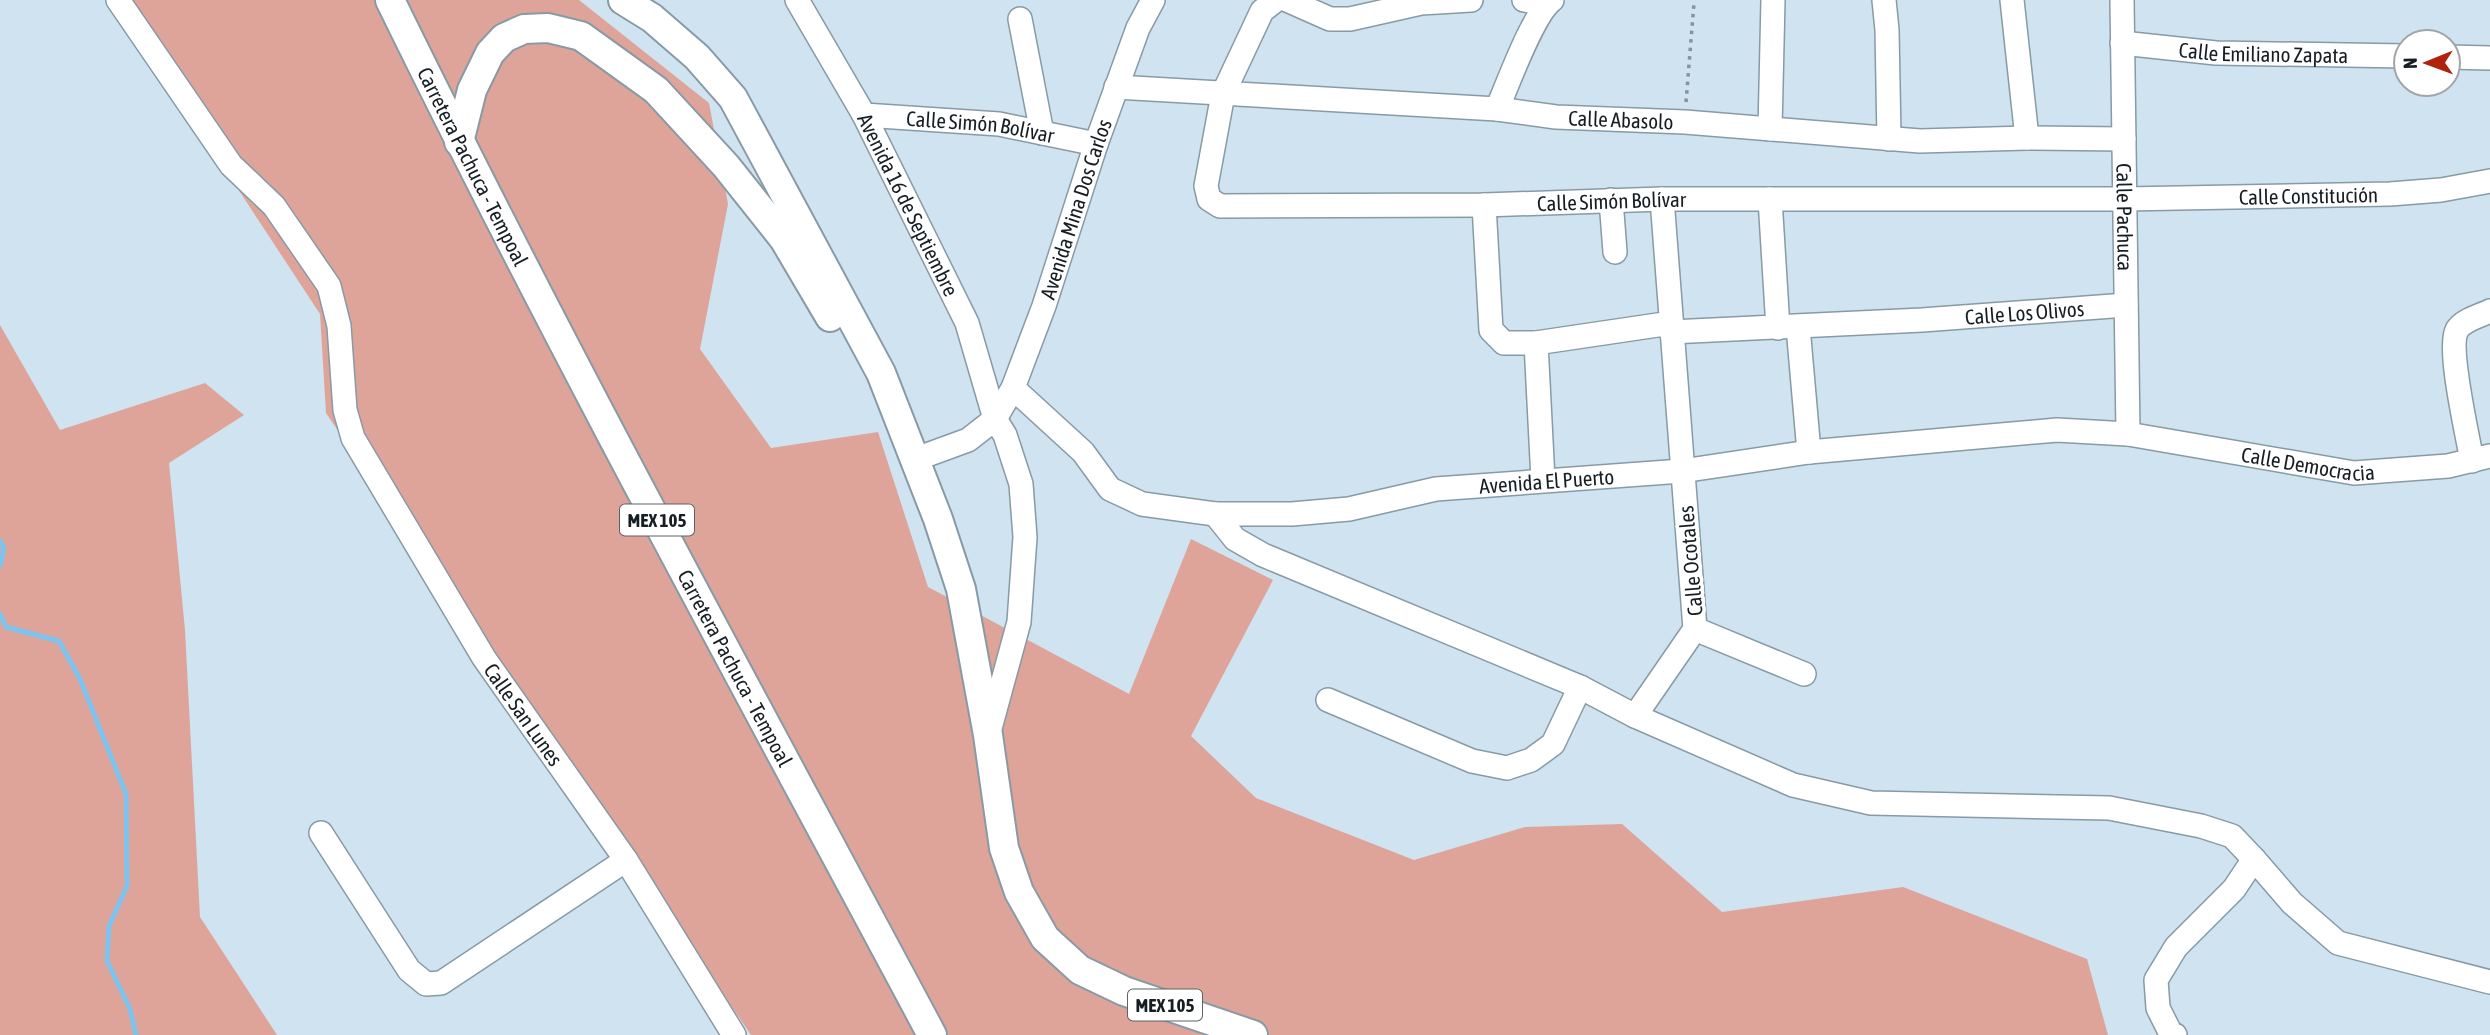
<svg xmlns="http://www.w3.org/2000/svg" width="2490" height="1035" font-family="'Asap Condensed',sans-serif">
<rect width="100%" height="100%" fill="#cfe3f0"/>
<path fill="#dfa499" d="M114 0H579L709 103 728 204 700 349 771 448 878 432 928 587 1129 694 1191 539 1273 580 1191 736 1256 798 1414 860 1525 827 1622 824 1722 912 1903 887 2087 959 2108 1035H751L326 413 320 314Z
M0 325 60 430 205 383 244 415 169 463 185 630 200 917 277 1035H0Z"/>
<g fill="none" stroke-linecap="round" stroke-linejoin="round">
<path stroke="#7dc3ed" stroke-width="5" d="M0 541 4 548 0 566
M0 614 6 627 59 641 80 679 126 794 127 886 109 926 107 961 130 1009 136 1035"/>
<defs>
<g id="minor">
<path id="s1" d="M118 0 231 165 274 206 329 286 339 326 345 410 353 438 484 658 626 860 734 1035"/>
<path id="s2" d="M797 0 864 115 967 323 995 419 1005 435 1021 484 1025 537 1019 622 989 732"/>
<path id="s3" d="M1276 0 1262 11 1223 94 1206 186 1209 199 1220 206 1484 205 1662 199H2125L2390 194 2441 190 2490 181"/>
<path d="M1287 0 1330 19H1350L1421 3 1471 0"/>
<path d="M1524 0 1547 4"/>
<path d="M1884 0 1887 30 1889 139"/>
<path d="M2012 0 2027 138"/>
<path id="s4" d="M2122 0 2128 434"/>
<path d="M1020 19 1042 133"/>
<path id="s5" d="M2122 43 2216 53 2406 56"/>
<path d="M2448 57 2490 58"/>
<path id="s6" d="M1116 87 1497 109 1556 117 1685 122 1920 141 2027 138 2124 139"/>
<path d="M1497 109C1508 84 1533 14 1552 0"/>
<path id="s7" d="M864 115 999 124 1096 144"/>
<path d="M1770 129 1773 0"/>
<path d="M1770 199 1778 328"/>
<path d="M1611 200 1615 252"/>
<path d="M1484 205 1491 330 1504 343H1536L1671 323"/>
<path d="M1798 327 1809 452"/>
<path id="s8" d="M1671 332 1922 320 2126 305"/>
<path d="M1536 343 1543 480"/>
<path id="s9" d="M1013 388 1083 452 1110 489 1142 504 1215 514H1292L1349 509 1436 489 1682 471 1809 452 2057 430 2128 434 2354 473 2448 466 2490 456"/>
<path id="s10" d="M916 459 968 440 995 419 1013 388 1044 306 1096 144 1138 28 1153 0"/>
<path d="M2472 461C2468 437 2447 348 2457 330 2463 320 2480 316 2490 311"/>
<path d="M1215 514 1235 539 1263 555 1580 687 1635 716 1793 785 1871 803 2109 808 2201 826 2232 836 2254 859 2292 903 2338 943 2490 982"/>
<path d="M1695 629 1804 674"/>
<path d="M1328 700 1472 761 1507 768 1531 760 1553 744 1580 687"/>
<path d="M1635 716 1695 629 1662 199"/>
<path d="M321 833 409 970 426 984 441 983 626 860"/>
<path d="M2175 1035 2170 1032 2158 1008 2156 980 2176 947 2234 889 2254 859"/>
</g>
<g id="major">
<path id="s11" d="M390 0C561 350 749 692 932 1035"/>
<path d="M623 0 652 18 697 57 733 98 881 373 938 519 961 589 988 735 1004 848 1019 892 1045 938 1080 970 1124 991 1253 1035"/>
<path d="M459 142 472 90 490 53 504 38 524 29 548 28 581 36 656 90 726 166 784 239 830 317"/>
</g>
</defs>
<use href="#minor" stroke="#879aa6" stroke-width="26"/>
<use href="#major" stroke="#879aa6" stroke-width="32"/>
<path stroke="#84939d" stroke-width="3.5" stroke-dasharray="3.5 5" stroke-linecap="butt" d="M1686 102 1694 3"/>
<use href="#minor" stroke="#fff" stroke-width="23"/>
<use href="#major" stroke="#fff" stroke-width="28"/>
</g>
<g text-anchor="middle" dominant-baseline="central" stroke-width="7" stroke-linejoin="round" paint-order="stroke">
<g fill="#fff" stroke="#5d6265" stroke-width="2">
<rect x="620" y="504.5" width="74" height="31" rx="5"/>
<rect x="1128" y="989.5" width="74" height="31" rx="5"/>
</g>
<g font-size="19" font-weight="bold" fill="#171e23">
<text x="657" y="520">MEX 105</text>
<text x="1165" y="1005">MEX 105</text>
</g>
<g font-size="21" fill="#171e23" stroke="#fff">
<text stroke="none"><textPath href="#s5" startOffset="142">Calle Emiliano Zapata</textPath></text>
<text stroke="none"><textPath href="#s6" startOffset="506">Calle Abasolo</textPath></text>
<text stroke="none"><textPath href="#s7" startOffset="117">Calle Simón Bolívar</textPath></text>
<text stroke="none"><textPath href="#s11" startOffset="186">Carretera Pachuca - Tempoal</textPath></text>
<text stroke="none"><textPath href="#s3" startOffset="1318">Calle Constitución</textPath></text>
<text stroke="none"><textPath href="#s3" startOffset="621">Calle Simón Bolívar</textPath></text>
<text stroke="none"><textPath href="#s2" startOffset="233">Avenida 16 de Septiembre</textPath></text>
<text stroke="none"><textPath href="#s10" startOffset="315">Avenida Mina Dos Carlos</textPath></text>
<text stroke="none"><textPath href="#s4" startOffset="217">Calle Pachuca</textPath></text>
<text stroke="none"><textPath href="#s8" startOffset="354">Calle Los Olivos</textPath></text>
<text stroke="none"><textPath href="#s9" startOffset="1351">Calle Democracia</textPath></text>
<text stroke="none"><textPath href="#s9" startOffset="584">Avenida El Puerto</textPath></text>
<text transform="translate(1690 561) rotate(-95)">Calle Ocotales</text>
<text stroke="none"><textPath href="#s11" startOffset="752">Carretera Pachuca - Tempoal</textPath></text>
<text stroke="none"><textPath href="#s1" startOffset="836">Calle San Lunes</textPath></text>
</g>
</g>
<g transform="translate(2427 63) rotate(269)"><circle r="33" fill="#ffffff" stroke="#a2a5a7" stroke-width="2"/>
<path d="M0-5L12 26L0 18L-12 26Z" fill="#b0220c"/>
<text y="-10" font-size="19" font-weight="bold" text-anchor="middle" fill="#171e23">N</text>
</g>
</svg>
